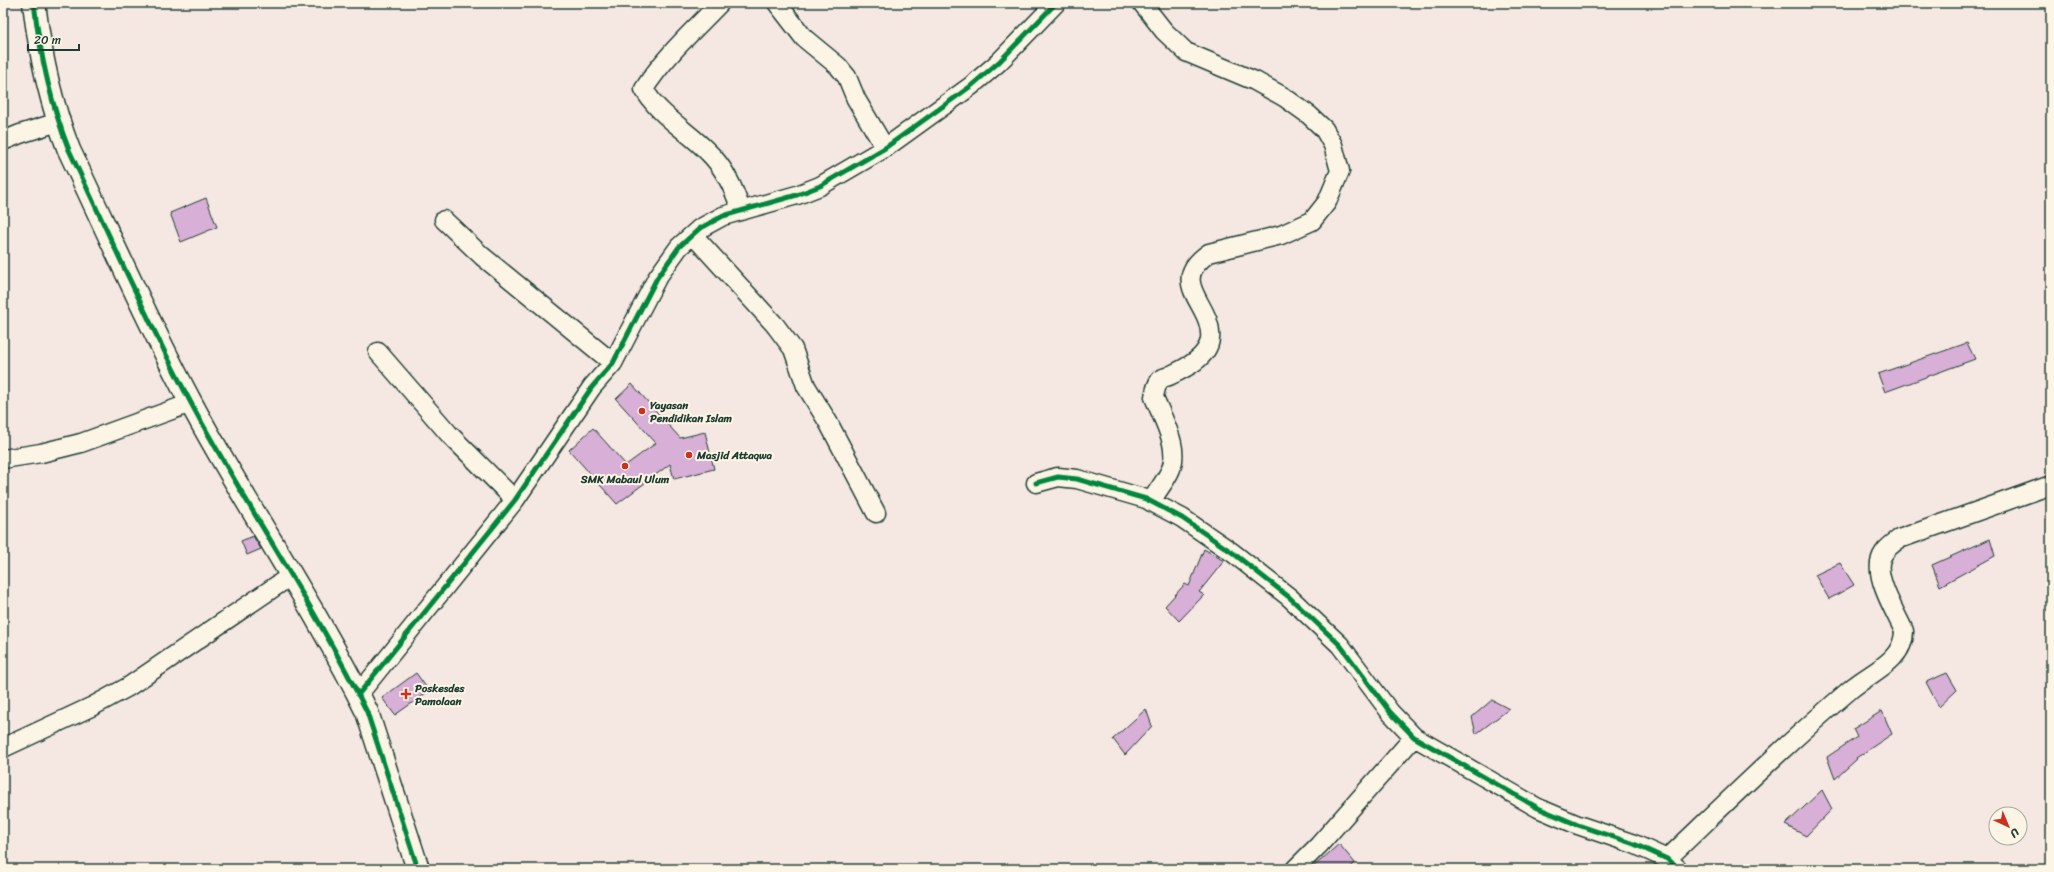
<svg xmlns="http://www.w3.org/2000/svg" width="2054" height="872" font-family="Sriracha,sans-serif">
<rect width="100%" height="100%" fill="#f5e7e2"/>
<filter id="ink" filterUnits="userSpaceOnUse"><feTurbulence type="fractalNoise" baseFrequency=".025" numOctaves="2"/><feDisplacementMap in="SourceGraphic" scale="8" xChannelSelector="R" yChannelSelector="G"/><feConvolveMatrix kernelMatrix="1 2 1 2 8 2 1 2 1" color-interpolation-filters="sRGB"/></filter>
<g filter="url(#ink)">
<path fill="#d8afd6" stroke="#1f3d34" d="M206 198 217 227 181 242 170 213Z
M1967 343 1975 359 1885 392 1878 374Z
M632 384 680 438 705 432 714 469 674 479 670 464 617 504 569 450 593 428 626 465 656 443 616 399Z
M253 536 261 549 247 555 241 541Z
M1990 539 1995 556 1940 586 1932 565Z
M1204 549 1224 561 1199 592 1204 595 1179 621 1165 606 1185 584 1189 586Z
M1840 563 1854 585 1829 599 1815 575Z
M416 673 429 691 395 715 382 698Z
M1947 673 1957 690 1939 707 1926 682Z
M1492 700 1509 709 1476 734 1472 717Z
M1146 709 1152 726 1125 755 1113 739Z
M1882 711 1892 734 1856 758 1857 759 1835 779 1827 757 1857 737 1853 729Z
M1822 790 1832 809 1806 836 1785 825Z
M1339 844 1355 863 1349 869H1311Z"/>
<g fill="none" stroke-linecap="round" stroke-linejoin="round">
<defs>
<path id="minor" d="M720 3C694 30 664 57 644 89 658 115 688 131 708 152 725 168 734 189 741 210
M777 3 804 38 838 66 847 77 856 99 885 148
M1142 3 1164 31 1186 52 1255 81 1284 97 1309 115 1324 129 1333 145 1340 171 1327 202 1312 221 1281 235 1209 253C1165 283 1214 304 1210 339 1208 357 1186 368 1171 375 1168 377 1163 377 1160 380 1156 385 1155 391 1154 397 1163 420 1182 450 1169 473 1164 483 1157 491 1151 502
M3 141 20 134 58 122
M444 220 482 256 613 363
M693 235 775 325 793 349 806 386 828 422 876 513
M378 352 449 434 515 500
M3 459 41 453 81 443 191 403
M1036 483 1058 477 1077 479 1146 499 1182 518 1233 553 1289 597 1340 645 1390 712 1414 737 1538 808 1578 825 1634 844 1667 859 1678 869
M358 695 515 500 592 387 613 363 657 278 679 247 699 229 723 216 797 195 820 186 885 148 971 86 999 62 1056 3
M3 748 93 706 128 687 292 575
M1667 859C1728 801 1787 743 1851 689 1871 672 1904 661 1904 631 1896 613 1877 582 1880 563 1881 552 1891 545 1899 539L2051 485
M1295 869 1319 845 1414 737"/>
<path id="tertiary" d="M34 3C40 54 50 102 69 150 109 234 147 321 191 403 247 508 315 606 367 712L418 869"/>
</defs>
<use href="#minor" stroke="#1f3d34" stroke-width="21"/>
<use href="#tertiary" stroke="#1f3d34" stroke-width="25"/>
<use href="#minor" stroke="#fcf5e5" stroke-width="18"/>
<use href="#tertiary" stroke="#fcf5e5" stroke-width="22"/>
<defs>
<path id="cycleway" d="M34 3C40 54 50 102 69 150 109 234 147 321 191 403 247 508 315 606 367 712L418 869
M1036 483 1058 477 1077 479 1146 499 1182 518 1233 553 1289 597 1340 645 1390 712 1414 737 1538 808 1578 825 1634 844 1667 859 1678 869
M358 695 515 500 592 387 613 363 657 278 679 247 699 229 723 216 797 195 820 186 885 148 971 86 999 62 1056 3"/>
</defs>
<use href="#cycleway" stroke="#fcf5e5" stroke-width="8"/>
<use href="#cycleway" stroke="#00873e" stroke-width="5"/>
</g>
</g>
<g fill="#c8321e" stroke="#fcf5e5" stroke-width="1.5">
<circle cx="642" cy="411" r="4"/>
<circle cx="689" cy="455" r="4"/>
<circle cx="625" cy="466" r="4"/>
<path d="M404 688h4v4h4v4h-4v4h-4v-4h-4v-4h4z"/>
</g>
<g text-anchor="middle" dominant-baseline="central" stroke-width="4" stroke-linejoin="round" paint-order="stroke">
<g font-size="11" font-weight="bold" fill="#1f3d34" stroke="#fcf5e5" text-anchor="start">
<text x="650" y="405">Yayasan<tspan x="650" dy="13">Pendidikan Islam</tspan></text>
<text x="697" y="455">Masjid Attaqwa</text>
<text x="625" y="479" text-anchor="middle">SMK Mabaul Ulum</text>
<text x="415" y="688">Poskesdes<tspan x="415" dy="13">Pamolaan</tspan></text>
</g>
</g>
<rect width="2054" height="872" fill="none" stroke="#fcf5e5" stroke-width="16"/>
<rect x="8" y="8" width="2038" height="856" fill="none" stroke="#1f3d34" stroke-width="1.5" filter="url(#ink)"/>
<g transform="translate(2008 826) rotate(136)"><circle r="19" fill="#fcf5e5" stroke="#a4ab9e"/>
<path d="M0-3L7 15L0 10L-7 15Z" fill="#c8321e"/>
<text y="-6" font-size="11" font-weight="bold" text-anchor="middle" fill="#1f3d34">U</text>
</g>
<path d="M28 44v6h51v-6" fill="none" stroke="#1f3d34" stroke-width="2"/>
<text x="34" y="44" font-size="12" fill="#1f3d34" stroke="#fcf5e5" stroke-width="3" paint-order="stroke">20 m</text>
</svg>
